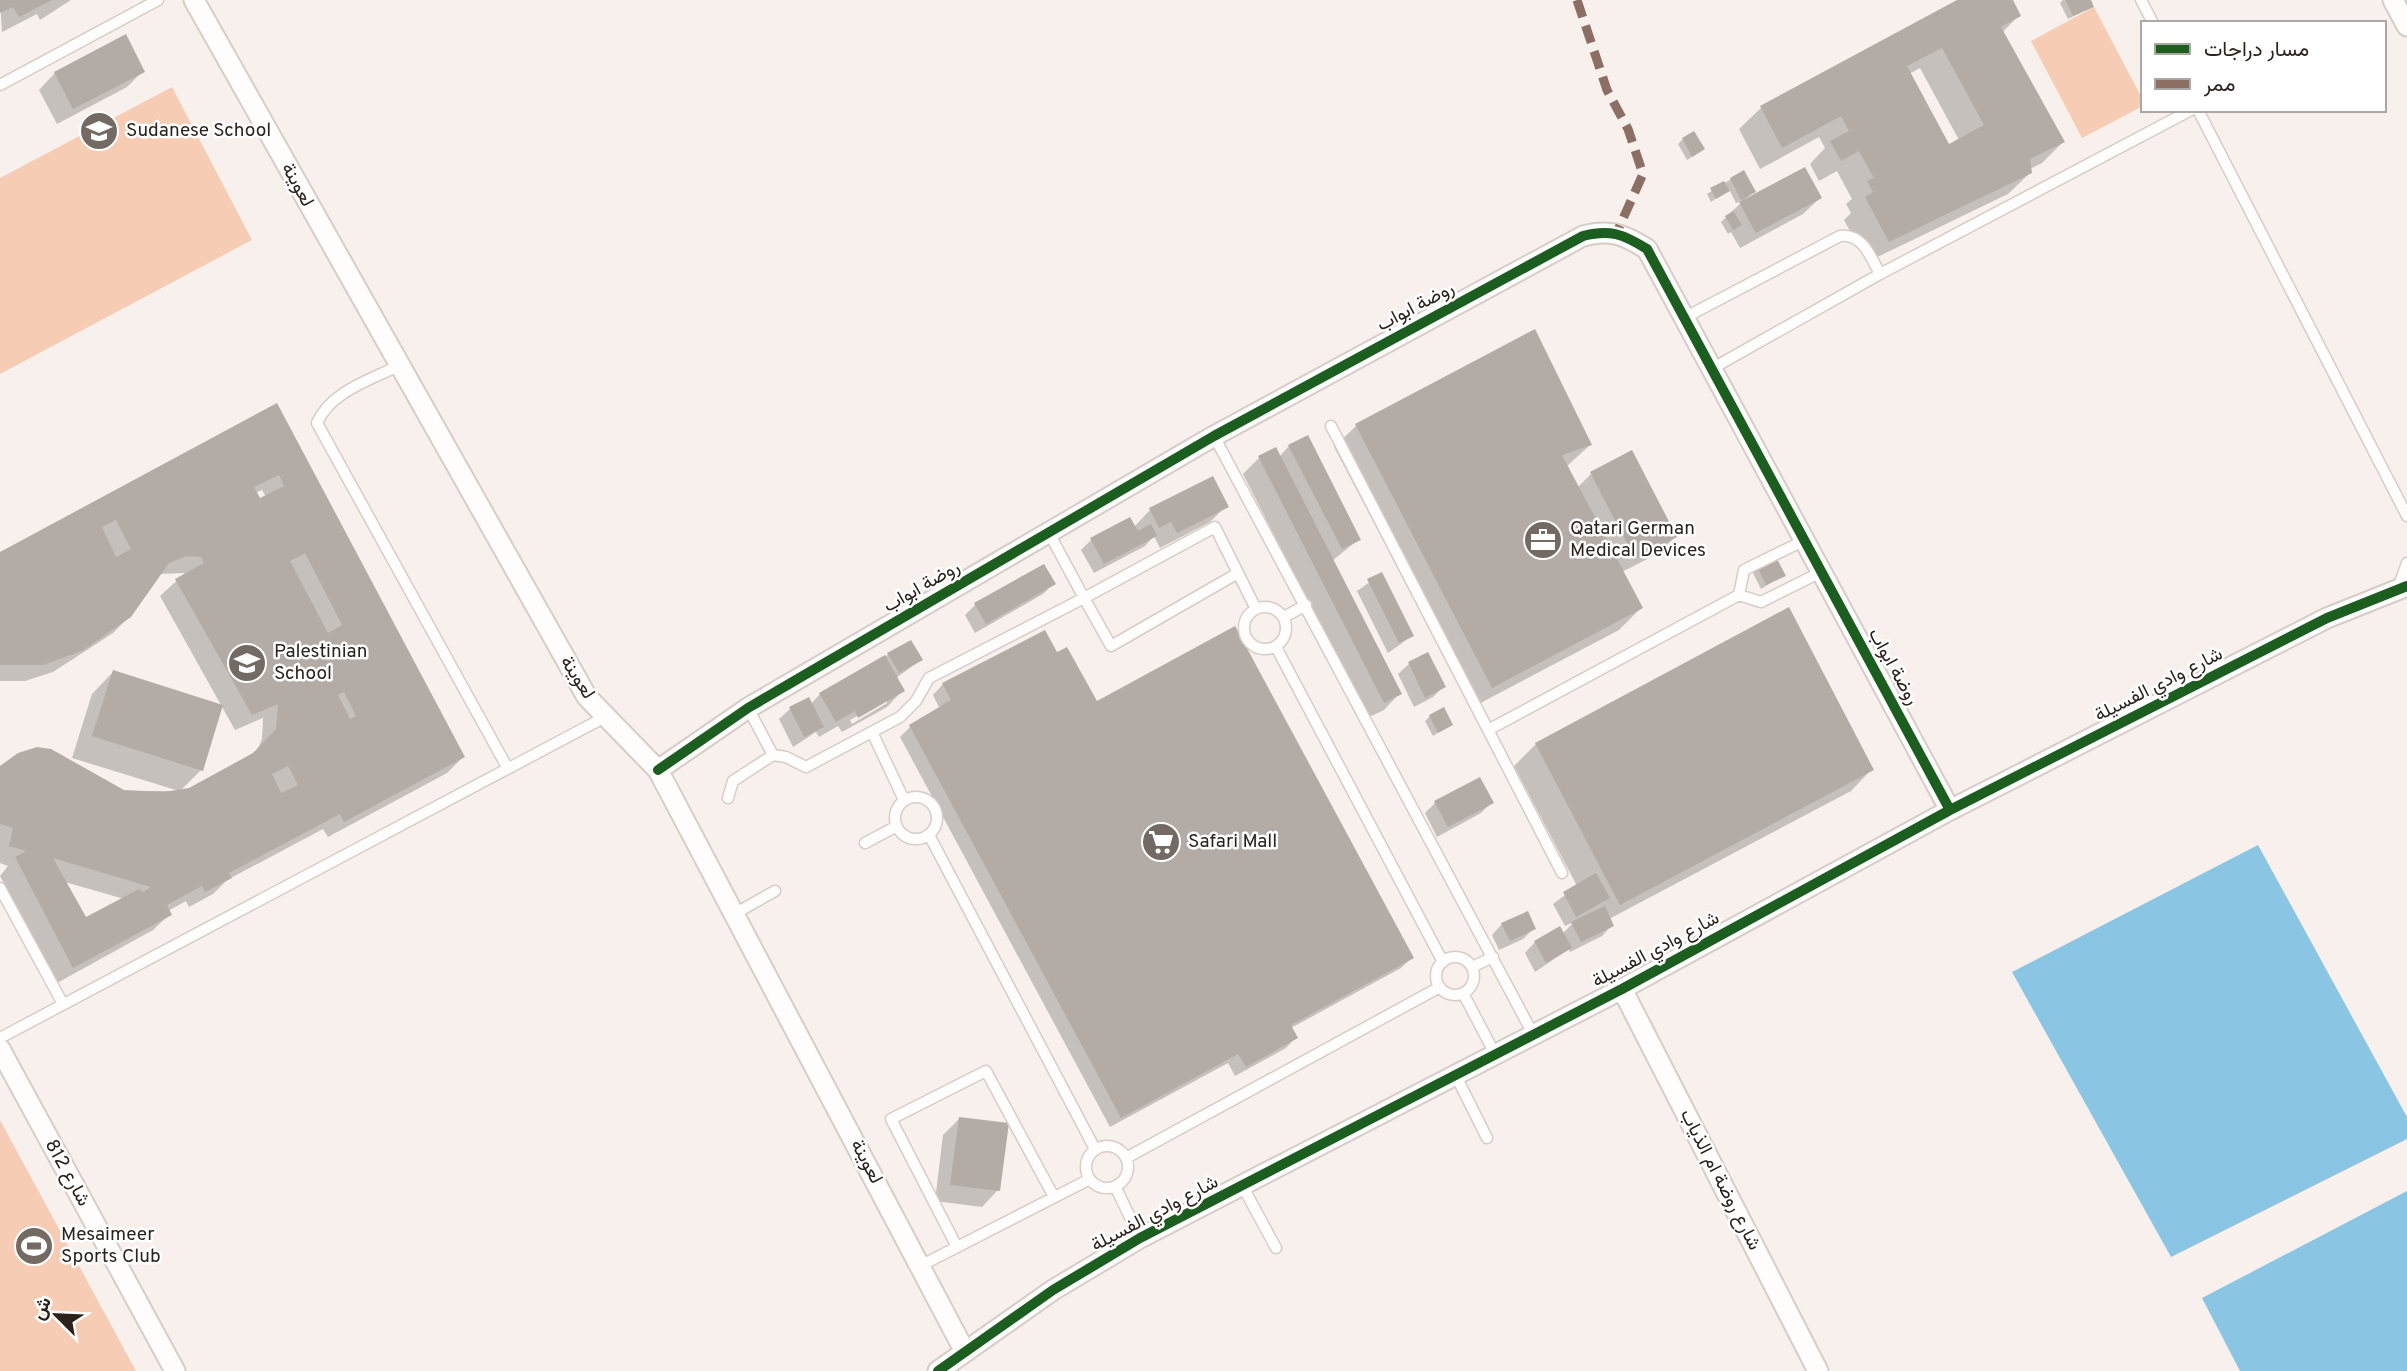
<svg xmlns="http://www.w3.org/2000/svg" width="2407" height="1371" font-family="Overpass,Vazirmatn,sans-serif">
<rect width="100%" height="100%" fill="#f7f0ec"/>
<path fill="#f6cdb4" d="M2094 7 2143 100V106L2082 138 2031 41Z
M172 87 252 240 0 374V178Z
M0 1120 136 1371H0Z"/>
<path fill="#8ac6e3" d="M2258 845 2407 1117V1139L2171 1257 2012 972Z
M2407 1191V1371H2240L2202 1298Z"/>
<path fill="#0003" fill-rule="evenodd" d="M0 0H71L40 20 37 14 2 32Z
M1961 0H2011L2019 15 2002 33 2063 142 2042 163 2030 169V173L2008 194 1867 262 1844 220 1851 213 1846 204 1852 199 1837 171 1819 181 1810 164 1825 148 1819 137 1760 169 1739 129 1761 108ZM1920 68 1959 140 1948 146 1909 74Z
M2063 0H2089L2092 7 2068 19 2060 3Z
M143 71 127 87 57 124 39 90 55 73Z
M1683 139 1703 149 1687 160 1678 144Z
M1731 179 1754 191 1745 200 1820 198 1803 214 1740 248 1731 232 1728 234 1721 222 1744 200 1736 203 1729 189 1711 202 1707 194Z
M1534 331 1590 445 1566 467 1577 488 1591 474 1631 453 1675 537 1659 553 1622 572 1641 608 1619 630 1471 708 1334 447 1356 426Z
M276 405 463 757 447 773 328 837 323 829 227 880 213 894 189 907 186 901 168 911 170 914 153 930 57 983 0 876 8 866 0 863V768L124 791H179L72 758 92 694 113 672 201 770 180 791 189 790 256 753 262 739 263 718 235 730 160 596 185 573 159 574 130 616 113 633 53 672 25 681H0V554ZM262 490 266 497 259 501 255 493ZM65 882 124 899 85 919Z
M1289 446 1359 539 1332 561 1400 693 1384 710 1367 718 1243 474 1259 458 1279 457Z
M1226 506 1210 522 1160 548 1154 536 1145 546 1094 573 1081 550 1092 539 1134 527 1150 510Z
M1758 568 1783 575 1761 589 1753 573Z
M1381 574 1412 636 1388 653 1357 591Z
M1053 584 1043 594 975 633 965 615 975 605Z
M889 654 921 660 896 678 903 690 887 707 842 732 838 726 819 737 816 732 793 747 779 719 790 709 810 705 820 694ZM887 699V703L852 724 850 720Z
M1057 654 1096 704 1411 958 1401 968 1291 1028 1296 1037 1286 1048 1235 1076 1228 1063 1110 1127 900 737 910 727 940 709 933 695 943 684Z
M1409 664 1443 687 1433 697 1414 707 1398 674Z
M1430 716 1451 724 1433 736 1425 721Z
M1536 744 1872 769 1851 791 1609 919 1612 925 1602 936 1570 952 1569 949 1535 972 1525 953 1535 942 1562 934 1574 922 1565 926 1553 904 1577 886 1514 766Z
M1492 802 1481 813 1437 837 1425 813 1435 803Z
M1502 924 1534 928 1523 939 1499 950 1492 935Z
M959 1119 998 1190 982 1207 935 1201 943 1135Z"/>
<path fill="#b3aba6" fill-rule="evenodd" d="M0 0H52L19 17 13 7 0 13Z
M1957 0H2013L2021 16 2001 27 2065 142 2030 159 2032 173 1889 242 1865 197 1873 192 1867 181 1874 178 1859 151 1841 161 1830 141 1849 131 1841 116 1782 148 1760 106ZM1942 48 1984 125 1949 144 1907 66Z
M2065 0H2091L2094 7 2073 16Z
M126 34 145 72 73 109 54 72Z
M1694 131 1705 149 1692 157 1682 138Z
M1805 167 1822 198 1756 233 1739 202Z
M1744 170 1756 192 1741 200 1730 178Z
M1724 181 1730 191 1716 199 1710 188Z
M1733 211 1742 225 1733 230 1725 216Z
M1535 329 1592 445 1562 455 1643 608 1492 688 1355 424Z
M277 403 465 757 344 822 340 814 229 873 232 878 205 892 202 886 167 905 172 915 73 968 15 857 26 851 9 846 13 828 0 824V766L18 753 37 747 51 749 124 790 164 792 189 788 253 753 276 729 278 704 252 715 175 579 204 563 201 557 186 556 169 563 131 617 82 651 43 665H0V552ZM279 475 284 486 260 498 254 487ZM116 520 131 549 116 557 102 527ZM305 553 342 625 328 633 290 561ZM344 692 356 716 350 719 338 695ZM288 766 298 785 281 793 272 774ZM53 858 151 887 143 892 139 889 86 917Z
M1308 435 1361 540 1342 549 1288 445Z
M1276 447 1402 694 1384 703 1258 456Z
M1632 450 1677 537 1635 559 1590 472Z
M1213 476 1229 507 1177 533 1171 522 1159 528 1149 508Z
M1130 517 1138 531 1151 524 1157 536 1104 564 1090 538Z
M1776 557 1786 576 1766 585 1757 566Z
M1044 564 1056 584 986 624 974 603Z
M1382 572 1414 636 1399 643 1367 579Z
M1789 607 1874 770 1620 905 1535 743Z
M1235 626 1414 958 1291 1025 1298 1038 1246 1067 1238 1054 1121 1118 909 725 951 700 942 683 1045 630 1057 652 1067 647 1097 701Z
M911 640 923 660 899 673 887 653Z
M1428 652 1446 687 1425 698 1408 662Z
M885 655 905 691 858 718 855 711 836 722 819 693Z
M113 670 223 705 203 771 92 736Z
M809 697 824 727 804 737 789 707Z
M1444 707 1453 725 1438 733 1429 715Z
M1480 777 1494 803 1448 827 1434 801Z
M1596 873 1610 898 1576 917 1563 892Z
M1605 906 1614 926 1581 942 1571 922Z
M1528 911 1536 929 1510 941 1501 923Z
M1560 926 1572 948 1546 963 1534 941Z
M959 1117 1009 1123 1000 1191 950 1185Z"/>
<g fill="none" stroke-linecap="round" stroke-linejoin="round">
<defs>
<path id="service" d="M2141 0 2153 23
M0 85 158 0
M2198 110 2407 516
M1684 318 1840 236C1863 233 1871 258 1880 274
M398 366C370 380 330 392 317 423L507 767
M1713 368 1880 274 2191 110
M1331 426 1562 873
M1214 436 1533 1034
M1049 533 1084 598 1215 527 1238 573
M2398 588 2407 563
M1739 595 1744 570 1805 540
M1244 628a21 21 0 1 1 42 0a21 21 0 1 1-42 0Z
M1284 617 1306 605
M1276 647 1443 962
M748 708 773 755 786 757 806 767 900 717 916 701 929 678 1084 598 1111 646 1238 573 1256 609
M1488 730 1739 595 1761 602 1821 572
M872 732 904 800
M895 818a21 21 0 1 1 42 0a21 21 0 1 1-42 0Z
M728 798 733 781 773 755
M929 835 1095 1149
M865 843 897 826
M0 888 63 1004
M736 913 775 891
M1436 976a19 19 0 1 1 38 0a19 19 0 1 1-38 0Z
M1472 967 1493 957
M1463 993 1495 1054
M0 1038 607 716
M1456 1076 1487 1138
M1086 1167a21 21 0 1 1 42 0a21 21 0 1 1-42 0Z
M1126 1158 1440 987
M1115 1186 1140 1238
M1243 1187 1276 1248
M957 1247 891 1119 986 1071 1054 1197
M920 1266 1090 1179"/>
<path id="minor" d="M194 0 587 697 658 770 964 1350
M2393 0 2407 26
M658 770 748 708 1214 436 1583 236C1610 229 1623 234 1647 249L1950 810
M1622 989 1818 1371
M0 1049 175 1371
M938 1371 1053 1290 1140 1238 1622 989 1950 810 2327 618 2407 586"/>
</defs>
<use href="#service" stroke="#d6cdc8" stroke-width="13"/>
<use href="#minor" stroke="#d6cdc8" stroke-width="23"/>
<use href="#service" stroke="#fefdfc" stroke-width="10"/>
<use href="#minor" stroke="#fefdfc" stroke-width="19"/>
<path stroke="#8d6e63" stroke-width="9" stroke-dasharray="18 9" stroke-linecap="butt" d="M1577 0 1607 90 1628 129 1643 174 1617 232"/>
<defs>
<path id="cycleway" d="M658 770 748 708 1214 436 1583 236C1610 229 1623 234 1647 249L1950 810
M938 1371 1053 1290 1140 1238 1622 989 1950 810 2327 618 2407 586"/>
</defs>
<use href="#cycleway" stroke="#fff" stroke-width="15"/>
<use href="#cycleway" stroke="#1b5e20" stroke-width="10"/>
</g>
<defs>
<symbol id="school-disc" viewBox="-11 -11 22 22"><circle r="9.5" fill="#736a64" stroke="#fff"/><path d="M0-5L7-2L0 1L-7-2ZM-4 1L0 2.5L4 1V4Q0 6-4 4Z" fill="#fff"/></symbol>
<symbol id="office-disc" viewBox="-11 -11 22 22"><circle r="9.5" fill="#736a64" stroke="#fff"/><path d="M-6-3h4V-5.5h4V-3h4V5H-6ZM-1-4.5V-3h2v-1.5ZM-6 0V1H6V0Z" fill="#fff"/></symbol>
<symbol id="supermarket-disc" viewBox="-11 -11 22 22"><circle r="9.5" fill="#736a64" stroke="#fff"/><path d="M-6-5.5h2.5l.6 2H6L4.5 2H-2.5L-4.4-4H-6ZM-1.5 3.2a1.3 1.3 0 1 0 .1 0ZM3 3.2a1.3 1.3 0 1 0 .1 0Z" fill="#fff"/></symbol>
<symbol id="stadium-disc" viewBox="-11 -11 22 22"><circle r="9.5" fill="#736a64" stroke="#fff"/><path d="M0-5a6.5 5 0 1 0 0 10a6.5 5 0 1 0 0-10ZM-3.5-1.8h7v3.6h-7Z" fill="#fff"/></symbol>
</defs>
<g fill-rule="evenodd">
<use href="#school-disc" x="77" y="109" width="44" height="44"/>
<use href="#office-disc" x="1521" y="518" width="44" height="44"/>
<use href="#school-disc" x="225" y="641" width="44" height="44"/>
<use href="#supermarket-disc" x="1139" y="820" width="44" height="44"/>
<use href="#stadium-disc" x="12" y="1224" width="44" height="44"/>
</g>
<g text-anchor="middle" dominant-baseline="central" stroke-width="5" stroke-linejoin="round" paint-order="stroke">
<g font-size="19" fill="#2c221b" stroke="#fff" text-anchor="start">
<text x="126" y="131">Sudanese School</text>
<text x="1570" y="529">Qatari German<tspan x="1570" dy="22">Medical Devices</tspan></text>
<text x="274" y="652">Palestinian<tspan x="274" dy="22">School</tspan></text>
<text x="1188" y="842">Safari Mall</text>
<text x="61" y="1235">Mesaimeer<tspan x="61" dy="22">Sports Club</tspan></text>
</g>
<g font-size="19" fill="#2c221b" stroke="#fff">
<text transform="translate(297 185) rotate(61)">لعوينة</text>
<text transform="translate(1416 307) rotate(-28)">روضة ابواب</text>
<text transform="translate(922 587) rotate(-30)">روضة ابواب</text>
<text transform="translate(1893 667) rotate(61)">روضة ابواب</text>
<text transform="translate(577 678) rotate(57)">لعوينة</text>
<text transform="translate(2159 685) rotate(-27)">شارع وادي الفسيلة</text>
<text transform="translate(1656 950) rotate(-28)">شارع وادي الفسيلة</text>
<text transform="translate(866 1162) rotate(62)">لعوينة</text>
<text transform="translate(67 1173) rotate(61)">شارع 812</text>
<text transform="translate(1720 1180) rotate(63)">شارع روضة ام الذياب</text>
<text transform="translate(1155 1214) rotate(-28)">شارع وادي الفسيلة</text>
</g>
</g>
<rect x="2141" y="21" width="245" height="91" fill="#ffffff" stroke="#aba7a4" stroke-width="2"/>
<rect x="2155" y="44" width="35" height="10" fill="#1b5e20" stroke="#aba7a4" stroke-width="2"/>
<text x="2204" y="56" font-size="21" fill="#2c221b">مسار دراجات</text>
<rect x="2155" y="79" width="35" height="10" fill="#8d6e63" stroke="#aba7a4" stroke-width="2"/>
<text x="2204" y="91" font-size="21" fill="#2c221b">ممر</text>
<g transform="translate(56 1315) rotate(294)" stroke="#ffffff" stroke-width="5" paint-order="stroke">
<path d="M0-5L12 26L0 18L-12 26Z" fill="#2c221b"/>
<text y="-10" font-size="19" font-weight="bold" text-anchor="middle" fill="#2c221b">ش</text>
</g>
</svg>
